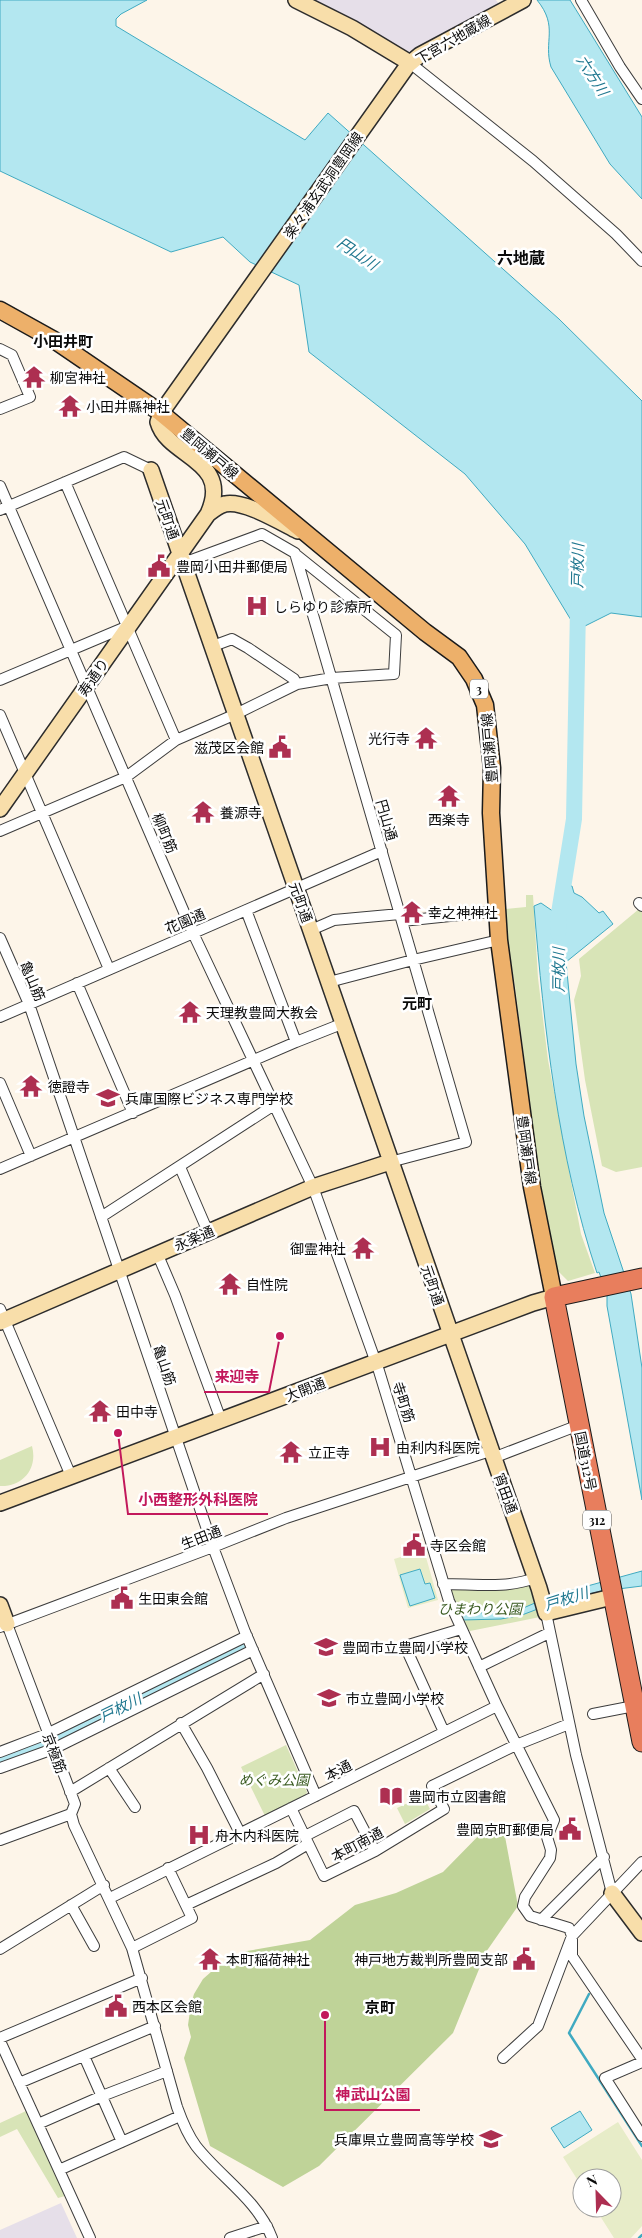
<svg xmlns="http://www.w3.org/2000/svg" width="642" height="2238" font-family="'Playfair Display','Noto Sans JP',serif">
<rect width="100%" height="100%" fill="#fdf5e9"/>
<path fill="#e6dfe9" d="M305 0H496L501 7 424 49 406 52 398 50Z
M61 2203 77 2238H0V2230Z"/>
<path fill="#d8e4b7" d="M526 895H533L538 978 548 1060 581 1234 595 1273 568 1281 555 1268 544 1213 515 986 507 938 506 909 526 907Z
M639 909 642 912V1167L616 1172 602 1166 585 1080 574 1000 581 976 579 959Z
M32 1446C38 1468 23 1487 0 1486V1460Z
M530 1584 540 1617 470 1631 465 1626 450 1590 451 1588Z
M286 1745 307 1792 305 1796 265 1816 241 1767Z
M423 1796 430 1809 405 1824 397 1808Z
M26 2111 65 2196 58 2198 17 2129 0 2137V2123Z"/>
<path fill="#bfd398" d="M491 1823 503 1826 518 1906 486 1952 453 2033 319 2166 283 2187 210 2146 184 2058 191 2037 188 2025 191 2004 194 1994 203 1979 220 1964 247 1951 310 1940 355 1905 396 1893 443 1872Z"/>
<path fill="#e7ecc8" d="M424 1550 438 1600 408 1608 394 1559Z
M618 2122 642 2160V2226L631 2238H614L595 2208H612V2178H582V2187L563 2157Z"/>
<path fill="#b3e7f0" stroke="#40aac1" d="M0 0H147L121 14 116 19V26L305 140 328 113 559 319 642 401V617L611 613 577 630 525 544 465 474 309 352 299 285 250 262 223 237 171 252 0 171Z
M537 0H570L642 117V199L610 164 551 67C543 41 559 27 537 0Z
M565 886H572L574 893 582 897 599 913 603 911 613 924 566 962 576 1064 584 1116 604 1213 631 1294 642 1368V1500L607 1306V1294L599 1272 597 1273C558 1156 544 1029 534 906L541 903 557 914 564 906Z
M420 1569 425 1584 430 1583 435 1598 410 1606 400 1575Z
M642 1571V1586L602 1591 556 1602 522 1615 501 1619 462 1620 459 1615 521 1609 551 1596Z
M580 2111 592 2130 564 2148 551 2128Z"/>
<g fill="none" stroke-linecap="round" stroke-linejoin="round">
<path stroke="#40aac1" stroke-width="2.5" d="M589 1994 569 2033 642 2146
M639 2238 642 2235"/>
<path stroke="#b3e7f0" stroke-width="16" d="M558 933 559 913 574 819 578 608
M0 1760 54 1739 239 1650"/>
<defs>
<path id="street" d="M581 0 620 67 642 99
M410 63 533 161 616 234 642 261
M0 349 12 355 30 397 0 409
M65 482 176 740
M0 486 193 933 313 1187 379 1371 449 1601 497 1706 554 1820 547 1837 551 1850 550 1858 525 1897 523 1906 530 1916 569 1928 572 1936V1956L642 2059
M0 510 124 457 151 470
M181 555 189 561 262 534 295 553 466 1142 390 1162
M213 646 232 639 248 648 294 679 297 684
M0 680 128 626
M0 715 109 969
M0 831 126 777 176 740 236 714 297 684 332 678 394 674 396 635 295 554
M639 903 642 906
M246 910 296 1042
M402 921 498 911
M311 930 334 920 400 914
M0 938 29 1004 213 1547 245 1632 316 1796
M329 982 413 960 499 940
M77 983 133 1113
M0 1017 382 851
M0 1083 31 1156
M180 1167 208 1232
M0 1169 296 1042 344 1023
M101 1217 274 1105
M157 1253 175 1295 221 1420
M0 1309 71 1476
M493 1458 579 1425
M443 1584C475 1584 506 1589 535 1578
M546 1613 576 1755 612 1893
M7 1624 75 1804 71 1814 74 1825 132 1948 177 2107C182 2121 187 2134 196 2146 220 2177 258 2200 272 2238
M0 1627 213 1547 286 1518 490 1451
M479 1667 549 1633
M593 1714 634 1706
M181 1723 207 1768 240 1833
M444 1732 405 1646 461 1629
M0 1752 47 1734 247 1636
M0 1768 53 1749 253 1650
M109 1768 135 1807
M70 1792 264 1674
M291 1808 324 1876 375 1851 444 1809 432 1786 516 1745 569 1724
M305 1836 354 1811 375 1851
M0 1840 71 1814
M110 1898 497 1706
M71 1905 94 1946
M186 1905 276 1863 308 1844
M541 1920 604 1857
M132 1948 192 1918 168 1868
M0 1949 104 1885
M0 2038 142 1978
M0 2041 90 2238
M84 2056 122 2142
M503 2058 538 2026 572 1936 642 1862
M642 2062 605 2078 642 2136
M19 2083 155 2026
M38 2124 102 2096 167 2071
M59 2170 180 2116
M230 2238 267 2226"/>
<path id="secondary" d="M296 0 352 28 410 63
M151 470 539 1588 546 1613 612 1597
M208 514C213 510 219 505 225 504 244 500 280 522 298 531
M0 809 208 514C233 459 168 458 158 422L161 413 408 65 420 55 523 0
M0 1322 313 1187 390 1162
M0 1503 533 1303 554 1297
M0 1605 7 1624
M612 1893 642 1933"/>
<path id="primary" d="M0 310 54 340 161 413 425 632 459 657 474 679 485 705 492 768 491 813 499 940 532 1187 554 1297"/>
<path id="highway" d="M642 1278 554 1297 642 1742"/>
</defs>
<use href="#street" stroke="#3d3d3d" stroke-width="12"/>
<use href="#secondary" stroke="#2c2c2c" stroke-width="18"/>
<use href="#primary" stroke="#1b1b1b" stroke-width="19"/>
<use href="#highway" stroke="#1b1b1b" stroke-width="21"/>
<use href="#street" stroke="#fff" stroke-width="10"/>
<use href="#secondary" stroke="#f8deaa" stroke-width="15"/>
<use href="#primary" stroke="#edb06a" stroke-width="16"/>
<use href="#highway" stroke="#e87e5d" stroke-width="19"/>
</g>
<defs>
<symbol id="temple-bare" viewBox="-9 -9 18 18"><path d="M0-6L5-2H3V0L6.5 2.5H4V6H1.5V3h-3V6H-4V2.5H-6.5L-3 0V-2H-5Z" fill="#ad2f51" stroke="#fff" stroke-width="2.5" paint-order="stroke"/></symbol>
<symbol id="civic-bare" viewBox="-9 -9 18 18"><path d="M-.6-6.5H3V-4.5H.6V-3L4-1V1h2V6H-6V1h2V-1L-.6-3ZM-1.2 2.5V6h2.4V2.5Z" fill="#ad2f51" stroke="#fff" stroke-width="2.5" paint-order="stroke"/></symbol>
<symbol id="hospital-bare" viewBox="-9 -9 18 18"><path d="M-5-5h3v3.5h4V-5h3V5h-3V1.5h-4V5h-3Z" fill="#ad2f51" stroke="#fff" stroke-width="2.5" paint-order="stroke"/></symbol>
<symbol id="school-bare" viewBox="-9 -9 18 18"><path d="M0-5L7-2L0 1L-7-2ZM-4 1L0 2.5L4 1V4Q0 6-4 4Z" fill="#ad2f51" stroke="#fff" stroke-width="2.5" paint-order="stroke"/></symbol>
<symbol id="library-bare" viewBox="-9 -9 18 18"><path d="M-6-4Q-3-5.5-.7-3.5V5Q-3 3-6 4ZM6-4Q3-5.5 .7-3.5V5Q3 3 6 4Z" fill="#ad2f51" stroke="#fff" stroke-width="2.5" paint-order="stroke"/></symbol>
</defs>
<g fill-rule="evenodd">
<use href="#temple-bare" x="18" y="361" width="32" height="32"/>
<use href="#temple-bare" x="54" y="390" width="32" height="32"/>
<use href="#civic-bare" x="143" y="550" width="32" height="32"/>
<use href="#hospital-bare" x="241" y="590" width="32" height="32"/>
<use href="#temple-bare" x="410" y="722" width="32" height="32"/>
<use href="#civic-bare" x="264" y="731" width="32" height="32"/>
<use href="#temple-bare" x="433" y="780" width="32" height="32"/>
<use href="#temple-bare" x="187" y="796" width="32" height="32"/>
<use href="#temple-bare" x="396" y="896" width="32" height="32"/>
<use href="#temple-bare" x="174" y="996" width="32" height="32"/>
<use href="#temple-bare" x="15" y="1070" width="32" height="32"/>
<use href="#school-bare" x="92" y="1082" width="32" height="32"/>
<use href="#temple-bare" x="347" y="1232" width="32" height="32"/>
<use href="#temple-bare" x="214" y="1268" width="32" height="32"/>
<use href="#temple-bare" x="84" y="1395" width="32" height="32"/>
<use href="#hospital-bare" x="364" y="1431" width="32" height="32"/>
<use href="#temple-bare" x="275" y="1436" width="32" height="32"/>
<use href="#civic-bare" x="398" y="1529" width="32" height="32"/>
<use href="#civic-bare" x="106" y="1582" width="32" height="32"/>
<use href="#school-bare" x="310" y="1631" width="32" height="32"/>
<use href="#school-bare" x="313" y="1682" width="32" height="32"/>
<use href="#library-bare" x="375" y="1780" width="32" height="32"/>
<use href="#civic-bare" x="554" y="1813" width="32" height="32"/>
<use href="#hospital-bare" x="183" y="1819" width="32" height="32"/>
<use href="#temple-bare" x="194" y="1943" width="32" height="32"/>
<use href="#civic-bare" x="508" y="1943" width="32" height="32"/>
<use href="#civic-bare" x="100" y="1990" width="32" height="32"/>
<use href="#school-bare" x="475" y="2123" width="32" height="32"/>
</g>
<g text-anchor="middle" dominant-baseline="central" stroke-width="5" stroke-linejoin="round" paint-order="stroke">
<g fill="#fff" stroke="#545454" stroke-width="1">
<rect x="470" y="679.5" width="18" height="19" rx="4"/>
<rect x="583" y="1510.5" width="28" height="19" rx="4"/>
</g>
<g font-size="12" font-weight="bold" fill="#0a0a0a">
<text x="479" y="689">3</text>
<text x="597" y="1520">312</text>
</g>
<g font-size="14" fill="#0a0a0a" stroke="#fff">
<text transform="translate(453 39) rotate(-30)">下宮六地蔵線</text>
<text transform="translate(323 185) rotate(-55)">楽々浦玄武洞豊岡線</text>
<text transform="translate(210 453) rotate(40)">豊岡瀬戸線</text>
<text transform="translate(168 519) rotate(71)">元町通</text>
<text transform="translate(93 677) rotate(-56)">寿通り</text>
<text transform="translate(489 748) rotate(-95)">豊岡瀬戸線</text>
<text transform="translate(387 820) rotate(74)">円山通</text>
<text transform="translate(165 833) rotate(67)">柳町筋</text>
<text transform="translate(301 902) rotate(70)">元町通</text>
<text transform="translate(185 921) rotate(-23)">花園通</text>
<text transform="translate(33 981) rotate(67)">亀山筋</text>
<text transform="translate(527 1150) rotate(82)">豊岡瀬戸線</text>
<text transform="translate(194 1238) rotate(-23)">永楽通</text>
<text transform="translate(433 1285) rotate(71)">元町通</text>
<text transform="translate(165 1365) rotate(71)">亀山筋</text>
<text transform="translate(305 1389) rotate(-21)">大開通</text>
<text transform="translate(404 1402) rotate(72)">寺町筋</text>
<text transform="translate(586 1461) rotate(79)">国道312号</text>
<text transform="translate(506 1493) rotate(70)">宵田通</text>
<text transform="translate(201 1537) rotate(-21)">生田通</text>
<text transform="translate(55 1753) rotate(69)">京極筋</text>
<text transform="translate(338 1770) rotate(-27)">本通</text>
<text transform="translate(357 1844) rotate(-28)">本町南通</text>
</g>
<g font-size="14" fill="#0a0a0a" stroke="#fff" text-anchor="start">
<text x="50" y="377">柳宮神社</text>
<text x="86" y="406">小田井縣神社</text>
<text x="176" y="566">豊岡小田井郵便局</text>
<text x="274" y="606">しらゆり診療所</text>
<text x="410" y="738" text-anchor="end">光行寺</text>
<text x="264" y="747" text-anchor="end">滋茂区会館</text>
<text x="220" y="812">養源寺</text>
<text x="449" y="819" text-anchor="middle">西楽寺</text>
<text x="428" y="912">幸之神神社</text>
<text x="206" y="1012">天理教豊岡大教会</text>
<text x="48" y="1086">徳證寺</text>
<text x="125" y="1098">兵庫国際ビジネス専門学校</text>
<text x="346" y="1248" text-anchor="end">御霊神社</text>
<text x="246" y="1284">自性院</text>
<text x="116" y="1411">田中寺</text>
<text x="396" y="1447">由利内科医院</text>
<text x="308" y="1452">立正寺</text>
<text x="430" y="1545">寺区会館</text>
<text x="138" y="1598">生田東会館</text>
<text x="342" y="1647">豊岡市立豊岡小学校</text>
<text x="346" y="1698">市立豊岡小学校</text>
<text x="408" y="1796">豊岡市立図書館</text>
<text x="554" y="1829" text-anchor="end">豊岡京町郵便局</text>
<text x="215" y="1835">舟木内科医院</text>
<text x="226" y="1959">本町稲荷神社</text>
<text x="508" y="1959" text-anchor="end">神戸地方裁判所豊岡支部</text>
<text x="132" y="2006">西本区会館</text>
<text x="474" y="2139" text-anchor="end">兵庫県立豊岡高等学校</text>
</g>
<g font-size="14" font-style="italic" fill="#3a5b21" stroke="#fff">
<text x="480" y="1608">ひまわり公園</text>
<text x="274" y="1779">めぐみ公園</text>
</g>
<g font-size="15" font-style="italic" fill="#207890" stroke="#fff">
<text transform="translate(593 75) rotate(57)">六方川</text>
<text transform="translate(358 253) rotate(34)">円山川</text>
<text transform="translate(577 566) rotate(-89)">戸枚川</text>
<text transform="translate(558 970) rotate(-90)">戸枚川</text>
<text transform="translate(566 1598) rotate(-17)">戸枚川</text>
<text transform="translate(120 1707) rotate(-26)">戸枚川</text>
</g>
<g font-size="15" font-weight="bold" fill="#0a0a0a" stroke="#fff">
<text x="63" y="341">小田井町</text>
<text x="417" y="1003">元町</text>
<text x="380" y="2007">京町</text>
</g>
<g font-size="16" font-weight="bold" fill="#0a0a0a" stroke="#fff">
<text x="521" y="257">六地蔵</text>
</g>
</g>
<path fill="none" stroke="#c2185b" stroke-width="2" d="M280 1336L269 1392H204M118 1433L128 1514H268M325 2015L325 2110H420"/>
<g fill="#c2185b" stroke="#fff" stroke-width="2">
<circle cx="280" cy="1336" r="5"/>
<circle cx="118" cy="1433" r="5"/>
<circle cx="325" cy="2015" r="5"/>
</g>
<g font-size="15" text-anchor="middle" font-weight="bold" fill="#c2185b" stroke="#fff" stroke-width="5" stroke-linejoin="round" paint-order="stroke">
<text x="237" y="1382">来迎寺</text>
<text x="198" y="1505">小西整形外科医院</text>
<text x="373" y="2100">神武山公園</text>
</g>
<g transform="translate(597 2193) rotate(337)"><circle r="24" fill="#ffffff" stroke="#9d9d9d"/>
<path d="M0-4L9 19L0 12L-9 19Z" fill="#ad2f51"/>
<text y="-8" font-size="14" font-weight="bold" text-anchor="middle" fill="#0a0a0a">N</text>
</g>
</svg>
